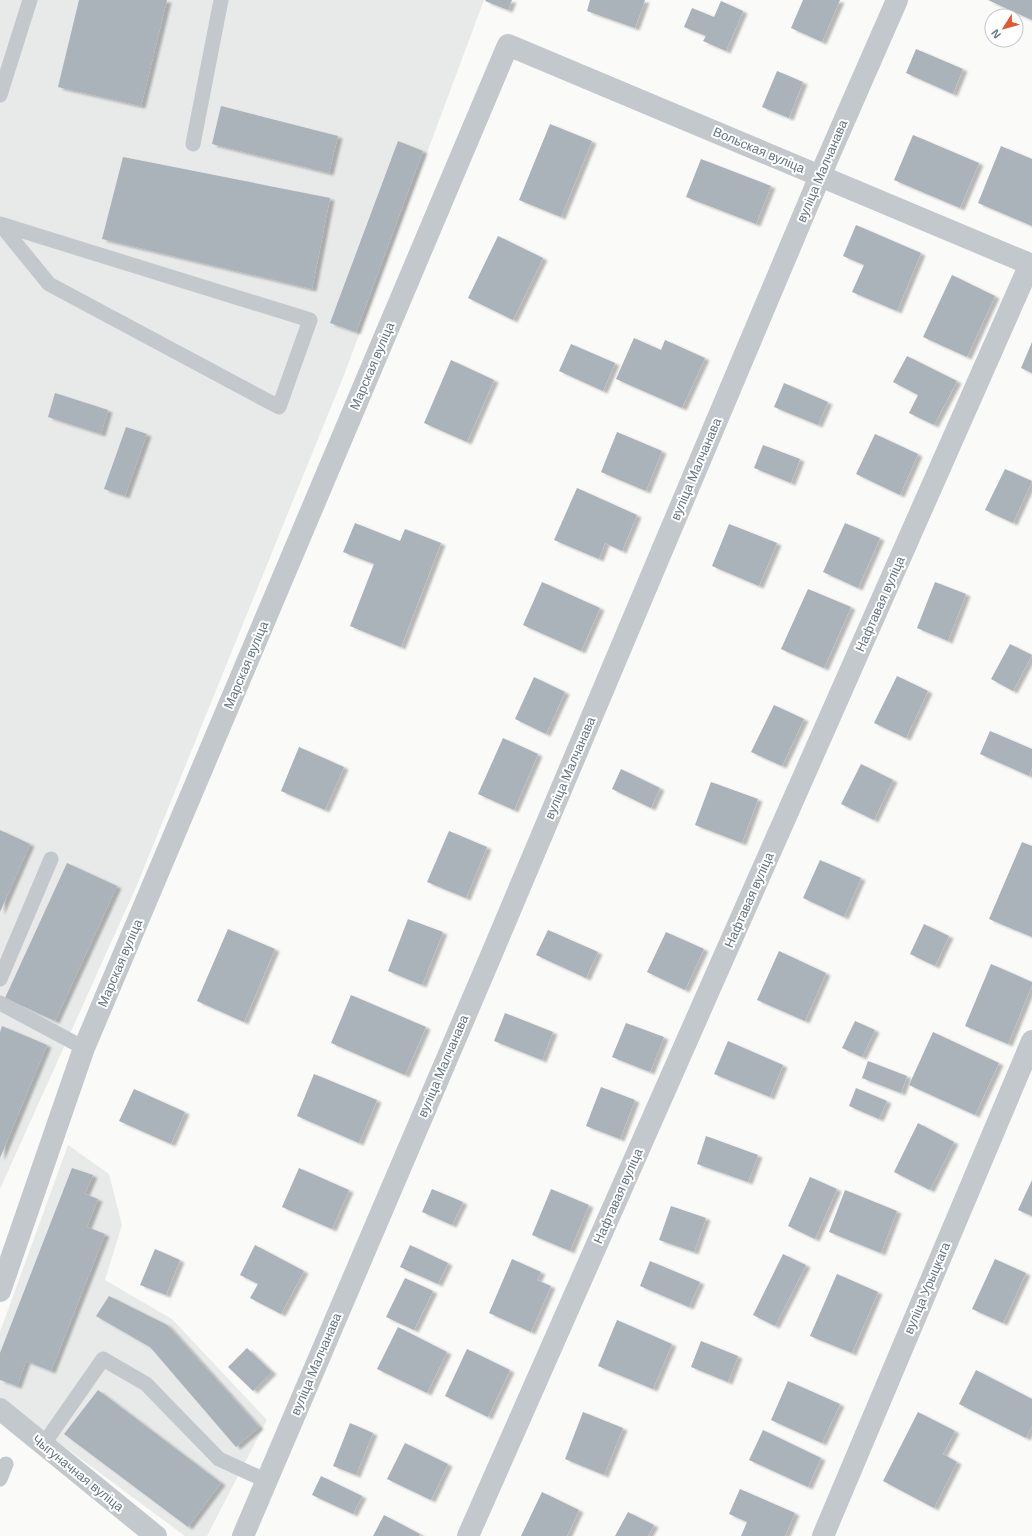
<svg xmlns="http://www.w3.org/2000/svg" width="1032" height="1536" font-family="Helvetica,sans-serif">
<defs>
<filter id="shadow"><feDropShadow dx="4.5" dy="2.5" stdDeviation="1" flood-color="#0004"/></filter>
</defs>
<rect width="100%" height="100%" fill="#fafaf8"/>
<path fill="#e8e9e9" d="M0 0H484L344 375 137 885 0 1189Z
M68 1145 109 1174 122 1225 105 1280 172 1319 267 1420 207 1536H185L0 1399V1332Z"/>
<path fill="#aab3b9" filter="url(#shadow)" d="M79 0H167L141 106 58 87Z
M486 0H512L508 10 485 1Z
M590 0H645L635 28 587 11Z
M803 0H840L822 42 791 28Z
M988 0H1032V20Z
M721 1 743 11 726 51 703 41 706 36 684 27 692 8 714 17Z
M916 49 963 69 953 94 906 73Z
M777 71 803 82 789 118 762 107Z
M221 106 338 136 329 173 212 144Z
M550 124 592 141 561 217 519 200Z
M913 135 979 163 960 208 894 180Z
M398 141 423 151 356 332 330 323Z
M1001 146 1032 159V226L978 203Z
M123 157 330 198 312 289 102 239Z
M701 159 771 186 756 224 686 197Z
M856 225 921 253 897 311 852 292 864 265 843 256Z
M498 236 543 258 513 320 468 298Z
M952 275 995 296 967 357 923 337Z
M634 338 661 350 665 340 705 358 682 408 616 379Z
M1032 342V373L1021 368Z
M571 344 615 363 603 391 559 371Z
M907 356 957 381 934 425 909 413 918 395 893 382Z
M451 360 494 380 467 442 424 423Z
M784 383 828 402 818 425 774 407Z
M55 393 108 410 101 434 48 417Z
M126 427 147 434 125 496 104 489Z
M617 432 662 451 646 491 601 472Z
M875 434 918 454 900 495 856 474Z
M763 445 800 459 791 483 754 468Z
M1005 469 1032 481 1013 523 985 510Z
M577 488 637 515 622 551 605 543 599 559 554 540Z
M355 523 400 541 405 529 441 543 401 647 350 626 374 564 343 552Z
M845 523 880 538 858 588 823 572Z
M729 524 777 543 759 586 712 566Z
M542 582 600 608 581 651 523 625Z
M935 582 966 594 948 641 917 628Z
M808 589 851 607 824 668 781 649Z
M1010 644 1032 655 1013 691 991 679Z
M897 676 928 691 906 738 874 723Z
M534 677 565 692 546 734 515 719Z
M774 705 804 719 782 766 751 752Z
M990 731 1032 749V768L1029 776 980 754Z
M503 738 538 754 514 810 478 794Z
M299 747 344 767 325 810 281 791Z
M861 764 893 780 874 820 841 804Z
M621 769 660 788 651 808 612 789Z
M711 782 758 799 742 843 695 825Z
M0 830 30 844 0 912Z
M449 831 487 847 466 898 427 882Z
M1022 842 1032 846V937L989 919Z
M820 860 861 878 844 917 803 898Z
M67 863 117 886 55 1021 5 998Z
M408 919 443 932 422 985 388 971Z
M924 924 949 936 935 966 910 954Z
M228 929 275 949 244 1022 197 1001Z
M548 930 598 952 586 978 536 955Z
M666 932 704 949 685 990 647 972Z
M779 951 826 973 805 1021 757 1000Z
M991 964 1032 982V985L1008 1044 965 1026Z
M351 995 426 1027 405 1075 331 1043Z
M505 1013 553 1032 542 1060 494 1041Z
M855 1021 875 1030 862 1057 842 1048Z
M626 1023 664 1037 650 1072 612 1057Z
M2 1026 47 1045 0 1158V1032Z
M933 1032 999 1063 975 1115 909 1085Z
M728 1041 783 1065 770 1097 714 1074Z
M868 1061 907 1076 901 1093 862 1078Z
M314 1074 377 1100 359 1143 297 1116Z
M601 1087 635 1100 620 1139 586 1126Z
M856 1088 887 1101 879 1119 849 1106Z
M134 1089 185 1112 171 1144 119 1121Z
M918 1123 954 1142 930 1190 894 1172Z
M706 1136 758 1155 748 1182 697 1164Z
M72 1168 93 1175 85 1194 98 1199 87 1227 105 1234 51 1371 26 1361 17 1386 0 1380V1353Z
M299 1168 349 1190 332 1229 282 1207Z
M810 1177 837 1189 815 1239 788 1226Z
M1032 1180V1216L1018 1210Z
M432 1189 463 1202 452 1225 422 1212Z
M551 1189 589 1205 570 1251 532 1235Z
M845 1190 897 1211 881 1253 829 1232Z
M671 1206 706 1218 694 1252 659 1240Z
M255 1245 304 1271 281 1314 250 1298 258 1284 240 1275Z
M410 1245 448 1263 438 1284 400 1267Z
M155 1249 180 1260 166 1295 140 1285Z
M783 1254 806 1265 775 1326 753 1315Z
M512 1259 541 1272 537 1280 551 1286 531 1332 489 1313Z
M995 1259 1026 1273 1003 1323 972 1309Z
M650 1261 700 1282 689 1307 640 1286Z
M837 1274 878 1292 852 1353 810 1336Z
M405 1278 433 1291 414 1330 386 1317Z
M109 1296 167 1325 259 1427 236 1447 150 1347 96 1316Z
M617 1320 672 1344 653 1389 598 1366Z
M398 1327 447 1352 427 1393 377 1369Z
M701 1341 738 1356 728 1382 691 1367Z
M247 1348 272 1372 253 1391 228 1367Z
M467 1349 510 1370 488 1417 445 1396Z
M976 1370 1032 1399V1426L1026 1438 959 1404Z
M788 1381 840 1404 822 1443 771 1420Z
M98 1390 221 1483 188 1527 64 1434Z
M583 1412 623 1428 604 1475 565 1459Z
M918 1412 955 1431 943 1454 957 1462 934 1508 883 1481Z
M350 1423 373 1433 356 1475 333 1466Z
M763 1430 821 1458 808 1487 749 1460Z
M405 1443 448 1464 431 1500 387 1479Z
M321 1476 362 1496 353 1514 312 1495Z
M740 1489 795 1513 785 1536H741L747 1522 729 1514Z
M542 1492 579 1510 567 1536H521Z
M628 1512 654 1525 648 1536H615Z
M384 1515 420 1534 419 1536H373Z"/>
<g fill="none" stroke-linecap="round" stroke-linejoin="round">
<path stroke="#c3c8cc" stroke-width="15" d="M0 95 30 0
M193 144 221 0
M0 224 310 320 279 407 49 284 0 224
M0 979 51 859
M0 1003 84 1048
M43 1445 103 1359 146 1384 219 1459 267 1481
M0 1479 6 1464"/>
<path stroke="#c3c8cc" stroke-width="22" d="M0 1291 84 1048 508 45 1032 265
M0 1409 156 1536
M243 1536 487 965 820 176 897 0
M468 1536 1030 264
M823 1536 1032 1041"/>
</g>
<g text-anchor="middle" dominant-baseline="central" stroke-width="4" stroke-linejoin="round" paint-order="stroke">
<g font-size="13" fill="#657683" stroke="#fff">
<text transform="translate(759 150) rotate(23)">Вольская вуліца</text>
<text transform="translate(822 171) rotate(-67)">вуліца Малчанава</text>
<text transform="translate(372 366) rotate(-67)">Марская вуліца</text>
<text transform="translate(696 469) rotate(-67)">вуліца Малчанава</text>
<text transform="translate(880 604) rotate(-66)">Нафтавая вуліца</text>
<text transform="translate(246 665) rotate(-67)">Марская вуліца</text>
<text transform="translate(570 768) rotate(-67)">вуліца Малчанава</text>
<text transform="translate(749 900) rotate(-66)">Нафтавая вуліца</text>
<text transform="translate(120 963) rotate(-67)">Марская вуліца</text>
<text transform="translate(443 1066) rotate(-67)">вуліца Малчанава</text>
<text transform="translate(618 1196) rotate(-66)">Нафтавая вуліца</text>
<text transform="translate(927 1288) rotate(-67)">вуліца Урыцкага</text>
<text transform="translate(316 1364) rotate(-67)">вуліца Малчанава</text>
<text transform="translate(78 1473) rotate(39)">Чыгуначная вуліца</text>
</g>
</g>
<g transform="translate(1004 28) rotate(233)"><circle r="19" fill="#ffffff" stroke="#c1c8cd"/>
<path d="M0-3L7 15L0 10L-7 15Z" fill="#e4572e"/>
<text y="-6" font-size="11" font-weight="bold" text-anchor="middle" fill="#657683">N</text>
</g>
</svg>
